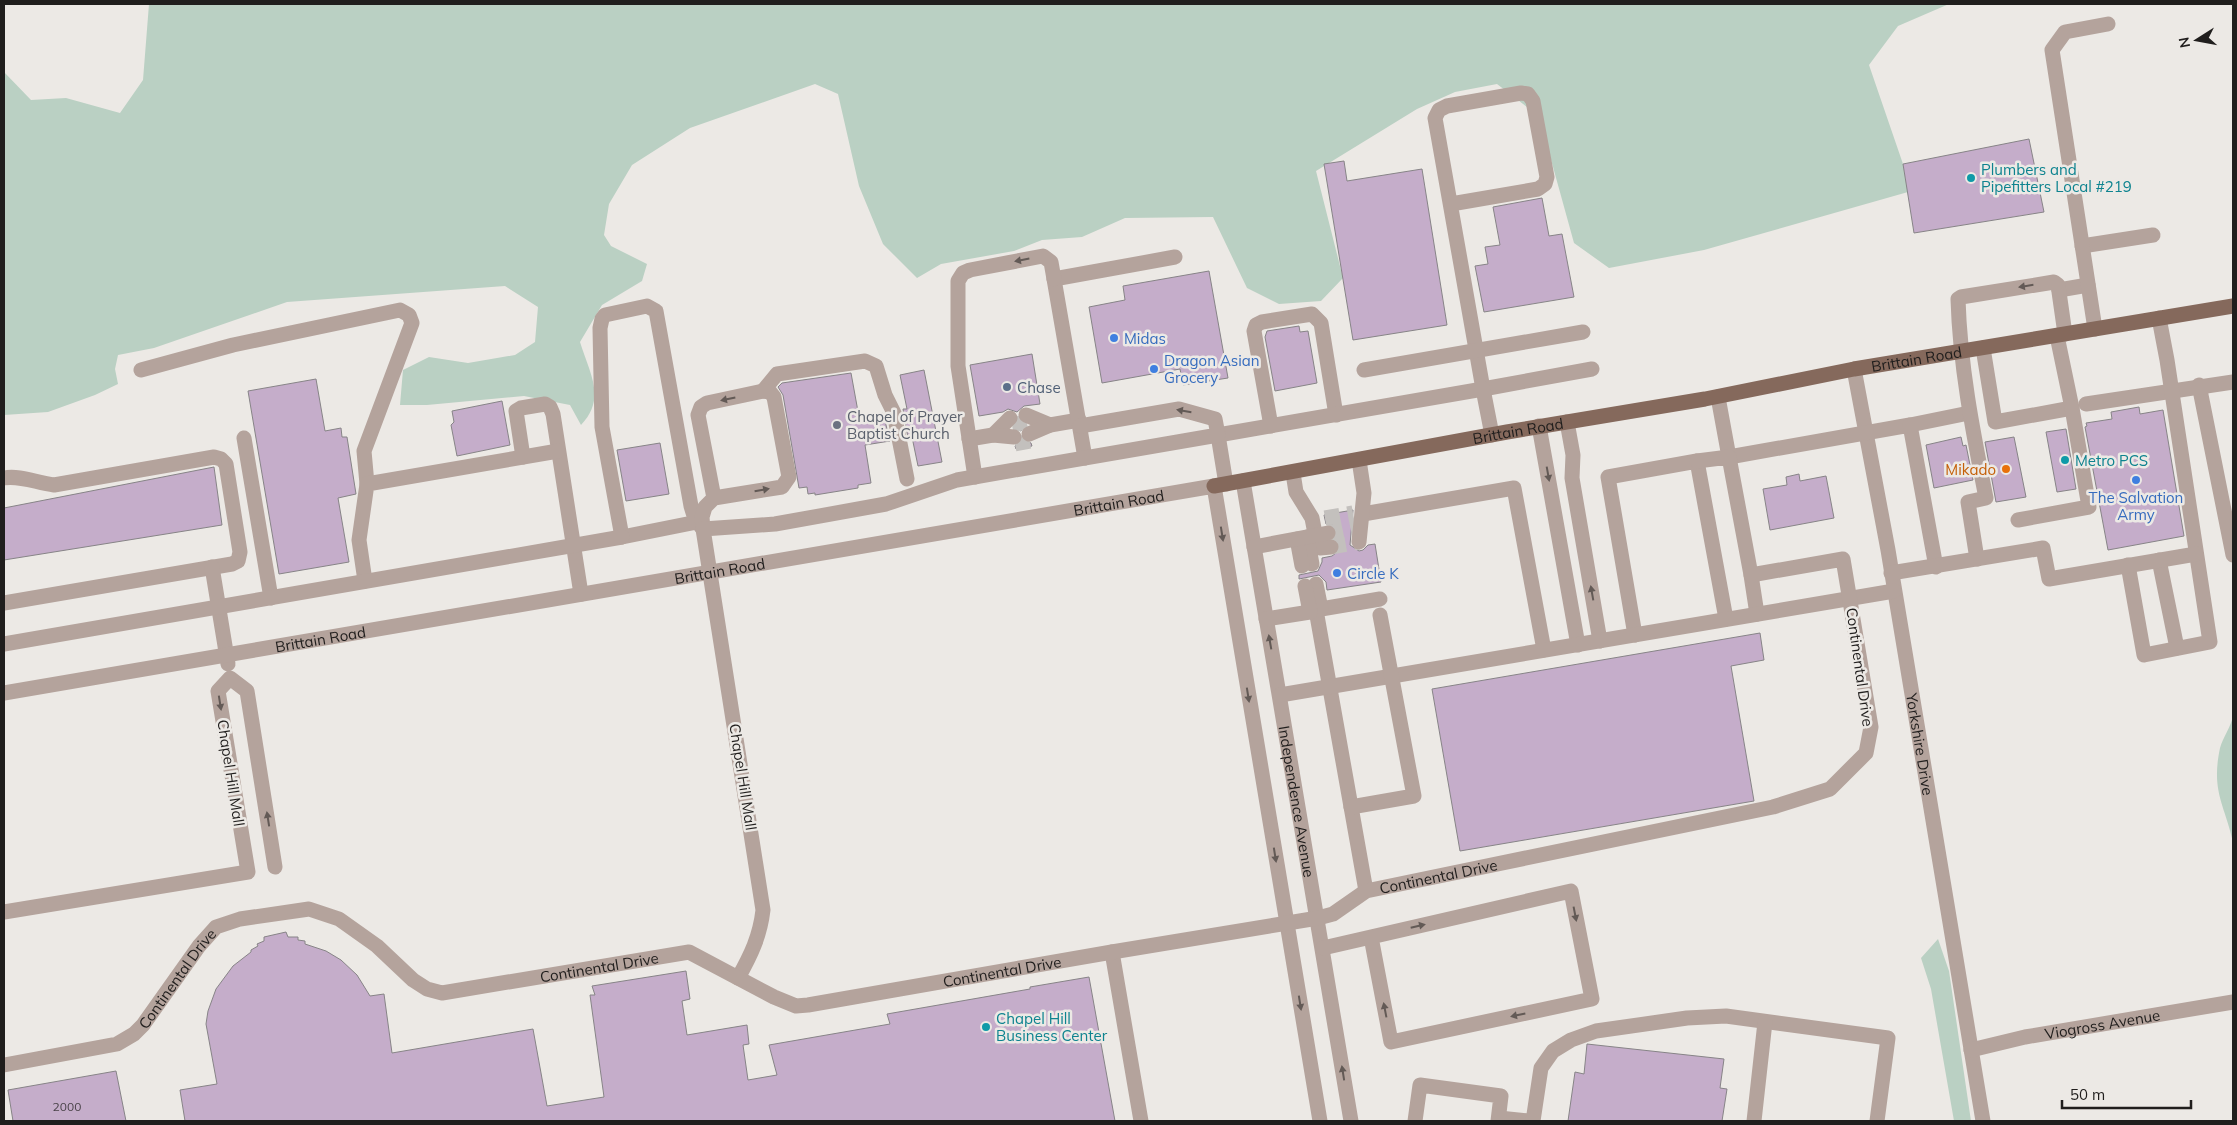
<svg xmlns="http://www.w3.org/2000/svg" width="2237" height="1125" font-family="Mulish,sans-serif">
<rect width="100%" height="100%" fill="#ece9e5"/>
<path fill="#bad0c3" d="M149 4H1949L1898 26 1869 65 1903 164 1908 192 1704 250 1609 268 1574 243 1550 156 1536 114 1497 84 1455 92 1417 109 1316 171 1343 278 1321 301 1279 304 1247 288 1213 217 1125 218 1082 237 1042 240 1014 251 941 264 917 278 883 244 859 186 838 94 815 84 690 128 632 165 609 204 604 235 611 246 647 264 642 281 602 305 580 342C589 372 607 398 581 425L570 405 524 396 427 405H400L403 370 429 357 468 363 515 355 535 342 538 307 505 286 287 302 154 348 118 355 115 369 118 384 95 395 48 412 4 415V72L31 100 66 98 120 113 143 80Z
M2233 716V842C2224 803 2211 791 2220 748 2223 737 2231 727 2233 716Z
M1938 939 1949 971 1971 1121H1954L1931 989 1921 958Z"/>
<path fill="#c5adca" stroke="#878487" d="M2029 139 2044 212 1914 233 1903 164Z
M1344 161 1347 181 1422 169 1447 325 1353 340 1324 164Z
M1542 198 1549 236 1562 234 1574 297 1484 312 1475 266 1488 264 1485 247 1500 245 1493 207Z
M1209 271 1228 378 1183 385 1180 369 1102 383 1089 307 1125 300 1123 286Z
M1299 326 1300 332 1308 331 1317 383 1275 391 1265 337 1267 331Z
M1032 354 1040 404 1024 406 1017 412 1008 409 1003 412 979 416 970 365Z
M924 370 942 462 918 466 912 437 908 438 903 409H907L900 375Z
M851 373 859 417 883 413 890 441 865 445 871 483 858 485V488L815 495V493L808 494 807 487 799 488 783 395 778 387 782 383Z
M316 379 325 431 341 428 342 437H347L356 494 338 498 349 562 279 574 248 391Z
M502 401 510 445 457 456 451 425 454 422 452 411Z
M2139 407 2140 414 2163 410 2184 536 2108 550 2085 427 2087 426 2086 423 2112 419 2111 412Z
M1019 421 1026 425 1021 431 1014 428Z
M2066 429 2076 489 2057 492 2046 432Z
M1961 437 1963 446 1966 445 1973 480 1934 488 1926 445Z
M2014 437 2026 497 1996 502 1985 442Z
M1022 440 1031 443 1032 446 1016 449 1015 446Z
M660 443 669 494 626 501 617 450Z
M214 467 222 525 4 560V508Z
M1799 474 1800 481 1826 476 1834 518 1770 530 1763 489 1787 485 1786 477Z
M1353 510 1350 545 1359 551 1363 550 1368 545 1375 544 1381 582 1327 590 1326 582 1319 575 1299 579V575L1318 571 1322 562V558L1332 556 1340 550 1339 542 1335 539 1337 531 1332 524H1326L1324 515Z
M1760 633 1764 660 1731 666 1754 801 1460 851 1432 689Z
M286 932 288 937H298V940L305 941V944L326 951 341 960 357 975 370 996 384 994 392 1053 533 1029 547 1106 604 1097 590 995H595L592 986 686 971 690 999 682 1001 687 1035 747 1025 749 1044 743 1045 748 1080 777 1075 769 1045 890 1024 887 1014 1030 989V987L1089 977 1115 1121H185L180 1090 217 1084 206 1024 208 1011 216 989 233 966 251 952V950L258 946 257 944 264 941V937Z
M1587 1044 1724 1059 1720 1088 1727 1089 1722 1121H1568L1575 1072 1584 1074Z
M116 1071 126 1121H13L8 1090Z"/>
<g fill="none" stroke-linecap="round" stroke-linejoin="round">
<path stroke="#c3c0bd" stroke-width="15" stroke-dasharray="15 8" stroke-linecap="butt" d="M1012 425 1027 422
M1015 444 1031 441
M1325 518 1353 513
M1328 533 1356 527
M1331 547 1359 542"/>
<g stroke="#b4a39c" stroke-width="15">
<path d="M1451 204 1538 189 1545 184 1547 177 1533 101 1528 94 1521 93 1447 106 1439 110 1435 118 1483 389 1592 369"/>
<path d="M2082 246 2153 235"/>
<path d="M2059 290 2088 285"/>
<path d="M2095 329 2052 50 2065 32 2108 24"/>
<path d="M1983 348 1995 422 2072 408 2057 336"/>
<path id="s1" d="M1854 369 1888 550 1983 1121"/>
<path d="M141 370 233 345 400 310 409 315 412 323 364 451 367 484"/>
<path d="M1364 370 1583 332"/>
<path d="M2199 385 2233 555"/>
<path d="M763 391 777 374 865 361 876 366 885 395 894 413 907 479"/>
<path d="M1718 397 1729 457 1910 425 1936 567"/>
<path d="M2086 404 2233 382"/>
<path d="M1026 415 1050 425"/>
<path d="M1567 422 1573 455 1572 478 1600 641"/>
<path d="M1910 425 1969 413"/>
<path d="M1271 426 1254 331 1256 325 1262 322 1312 314 1321 323 1336 415"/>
<path d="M1539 426 1578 645"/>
<path d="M1029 434 1050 425 1079 420"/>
<path d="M993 435 1010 418"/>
<path d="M244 438 271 598"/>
<path d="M969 439 993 435 1014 437"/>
<path d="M523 457 516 411 521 408 545 404 550 407 553 414 581 594"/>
<path d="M1085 458 1054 279 1175 257"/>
<path d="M1293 473 1296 492 1312 518 1317 544 1320 548 1331 547"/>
<path d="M975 477 958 366V281L963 273 970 270 1043 256 1051 262 1054 279"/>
<path d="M4 478C20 475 37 483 54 485L214 457 221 459 226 464 240 552 238 561 232 564 4 603"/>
<path id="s2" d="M1243 481 1351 1121"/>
<path d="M1226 484 1218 435 1483 389 1492 435"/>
<path d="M1363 514 1514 488 1544 650"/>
<path d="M2018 520 2089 507 2072 408"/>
<path d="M697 522 622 537 602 427 600 328 602 319 605 315 647 306 656 311 691 506 695 519 703 529"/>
<path d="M703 529 702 517 705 507 714 498 782 487 789 477 774 397 770 392 763 391 707 403 701 407 698 415 714 498"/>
<path d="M1307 537 1312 564"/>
<path d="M1297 539 1302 566"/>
<path d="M1359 542 1364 493 1359 460"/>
<path d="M1254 547 1328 533"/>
<path d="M1977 559 1968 502 1986 498C1973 432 1960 367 1958 299L1961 297 2054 282 2058 285 2065 334"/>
<path d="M2159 560 2177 648"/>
<path d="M2128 565 2144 655 2210 642 2167 360 2159 318"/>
<path d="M212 567 228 664"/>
<path d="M1891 573 2043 548 2049 579 2196 554"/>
<path d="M1751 575 1757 614"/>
<path d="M365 581 359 540 367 484 558 451"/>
<path d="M1321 609 1380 599"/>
<path d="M1316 610 1366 891"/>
<path d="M1310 611 1321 609 1316 584"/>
<path d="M1266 619 1310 612 1305 586"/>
<path d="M1635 635 1608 477 1697 461 1726 619"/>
<path d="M4 644 622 537"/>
<path id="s3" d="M4 693 1214 486 1320 1121"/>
<path d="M1280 695 1894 591"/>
<path d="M1351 807 1414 796 1380 615"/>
<path d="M4 912 248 872 218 691 230 678 247 691 275 867"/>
<path d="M1323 948 1571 891 1592 999 1391 1042 1371 937"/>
<path d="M1112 952 1141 1121"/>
<path d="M738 978C751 955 760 936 763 910L703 529 775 524 886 504 957 480 1218 435 1215 419 1179 409 1080 426"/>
<path id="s4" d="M1971 1050 2025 1037 2233 1002"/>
<path id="s5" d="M4 1065 117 1044 134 1034 143 1025 199 946 216 927 240 919 309 909 339 919 377 946 413 980 427 989 442 993 689 952 774 997 796 1006 808 1005 1112 952 1318 918 1333 914 1366 891 1773 807 1830 789 1866 753 1871 727 1843 559 1751 575 1729 457 1697 461"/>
<path d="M1499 1118 1529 1121"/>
<path d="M1415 1121 1420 1085 1501 1096 1498 1121"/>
<path d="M1533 1121 1541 1068 1553 1051 1571 1040 1596 1031 1687 1018 1726 1016 1888 1038 1877 1121"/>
<path d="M1754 1121 1765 1022"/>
</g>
<path stroke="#85695c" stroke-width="15" id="s6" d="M1214 486 1507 432 1705 399 1854 369 2233 306"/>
</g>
<defs><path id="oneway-solid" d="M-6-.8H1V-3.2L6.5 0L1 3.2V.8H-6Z" transform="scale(1.25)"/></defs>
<g fill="#635a56">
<use href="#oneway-solid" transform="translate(1022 260) rotate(169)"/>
<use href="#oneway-solid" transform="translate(2026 286) rotate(171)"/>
<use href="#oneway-solid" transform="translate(728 399) rotate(168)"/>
<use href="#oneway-solid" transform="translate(1184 411) rotate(-170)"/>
<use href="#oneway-solid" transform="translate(1548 474) rotate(80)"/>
<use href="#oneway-solid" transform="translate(762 490) rotate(-10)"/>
<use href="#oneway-solid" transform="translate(1222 534) rotate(81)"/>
<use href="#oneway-solid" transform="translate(1592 593) rotate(-100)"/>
<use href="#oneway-solid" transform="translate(1270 642) rotate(-100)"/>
<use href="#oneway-solid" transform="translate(1248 695) rotate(81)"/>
<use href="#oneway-solid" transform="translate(220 703) rotate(81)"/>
<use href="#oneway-solid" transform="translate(268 819) rotate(-99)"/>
<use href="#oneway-solid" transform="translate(1275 855) rotate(81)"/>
<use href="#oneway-solid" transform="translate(1575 914) rotate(79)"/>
<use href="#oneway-solid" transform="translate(1418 926) rotate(-13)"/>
<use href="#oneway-solid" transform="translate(1300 1003) rotate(81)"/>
<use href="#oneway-solid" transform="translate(1385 1010) rotate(-101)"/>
<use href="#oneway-solid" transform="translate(1518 1015) rotate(168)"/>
<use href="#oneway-solid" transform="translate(1343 1073) rotate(-99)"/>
</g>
<g fill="#0f9aa8" stroke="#ece9e5" stroke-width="2">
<circle cx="1971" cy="178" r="5"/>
<circle cx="2065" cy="460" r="5"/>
<circle cx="986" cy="1027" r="5"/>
</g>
<g fill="#3f7fe0" stroke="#ece9e5" stroke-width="2">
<circle cx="1114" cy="338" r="5"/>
<circle cx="1154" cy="369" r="5"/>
<circle cx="2136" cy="480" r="5"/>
<circle cx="1337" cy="573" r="5"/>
</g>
<circle fill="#5c6f8a" stroke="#ece9e5" stroke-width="2" cx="1007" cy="387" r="5"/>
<circle fill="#6b7280" stroke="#ece9e5" stroke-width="2" cx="837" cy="425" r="5"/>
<circle fill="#e8710a" stroke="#ece9e5" stroke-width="2" cx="2006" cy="469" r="5"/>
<g text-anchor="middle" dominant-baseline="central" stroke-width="5" stroke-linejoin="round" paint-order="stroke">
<g font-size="12" fill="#494248">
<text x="67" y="1106">2000</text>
</g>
<g font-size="15" fill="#0d838f" stroke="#ece9e5" text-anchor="start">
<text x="1981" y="169">Plumbers and<tspan x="1981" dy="17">Pipefitters Local #219</tspan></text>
<text x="2075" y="460">Metro PCS</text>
<text x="996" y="1018">Chapel Hill<tspan x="996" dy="17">Business Center</tspan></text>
</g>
<g font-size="15" fill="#366cbe" stroke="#ece9e5" text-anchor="start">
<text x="1124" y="338">Midas</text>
<text x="1164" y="360">Dragon Asian<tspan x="1164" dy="17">Grocery</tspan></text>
<text x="2136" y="497" text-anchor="middle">The Salvation<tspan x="2136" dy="17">Army</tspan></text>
<text x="1347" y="573">Circle K</text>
</g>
<g font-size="15" fill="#201e1d" stroke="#ece9e5">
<text stroke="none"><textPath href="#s6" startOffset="714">Brittain Road</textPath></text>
<text stroke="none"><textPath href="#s6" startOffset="309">Brittain Road</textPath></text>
<text stroke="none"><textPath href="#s3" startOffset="1131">Brittain Road</textPath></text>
<text stroke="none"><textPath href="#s3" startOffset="726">Brittain Road</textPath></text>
<text stroke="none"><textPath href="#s3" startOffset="321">Brittain Road</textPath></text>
<text transform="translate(1860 667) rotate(82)">Continental Drive</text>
<text stroke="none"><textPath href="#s1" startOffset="381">Yorkshire Drive</textPath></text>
<text transform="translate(231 773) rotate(81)">Chapel Hill Mall</text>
<text transform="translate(743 777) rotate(81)">Chapel Hill Mall</text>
<text stroke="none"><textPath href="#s2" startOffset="325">Independence Avenue</textPath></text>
<text stroke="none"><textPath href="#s5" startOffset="1554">Continental Drive</textPath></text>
<text stroke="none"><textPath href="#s5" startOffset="684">Continental Drive</textPath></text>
<text stroke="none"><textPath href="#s5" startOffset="1104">Continental Drive</textPath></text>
<text stroke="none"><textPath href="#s5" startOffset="205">Continental Drive</textPath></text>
<text stroke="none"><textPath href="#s4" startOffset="134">Viogross Avenue</textPath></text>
</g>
<g font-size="15" fill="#4e5e75" stroke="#ece9e5" text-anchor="start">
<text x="1017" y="387">Chase</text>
</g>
<g font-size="15" fill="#5b616d" stroke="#ece9e5" text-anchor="start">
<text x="847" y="416">Chapel of Prayer<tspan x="847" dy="17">Baptist Church</tspan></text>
</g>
<g font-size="15" fill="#c56008" stroke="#ece9e5" text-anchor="end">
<text x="1996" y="469">Mikado</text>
</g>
</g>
<rect width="2237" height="1125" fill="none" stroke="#201e1d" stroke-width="10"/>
<g transform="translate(2197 40) rotate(259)" stroke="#ece9e5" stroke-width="4" paint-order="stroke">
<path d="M0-4L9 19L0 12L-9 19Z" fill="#201e1d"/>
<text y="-8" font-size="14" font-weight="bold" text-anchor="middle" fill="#201e1d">N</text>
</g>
<path d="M2062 1100v8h129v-8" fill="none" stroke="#201e1d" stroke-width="2.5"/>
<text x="2070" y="1100" font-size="15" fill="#201e1d" stroke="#ece9e5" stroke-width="4" paint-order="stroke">50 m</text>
</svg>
